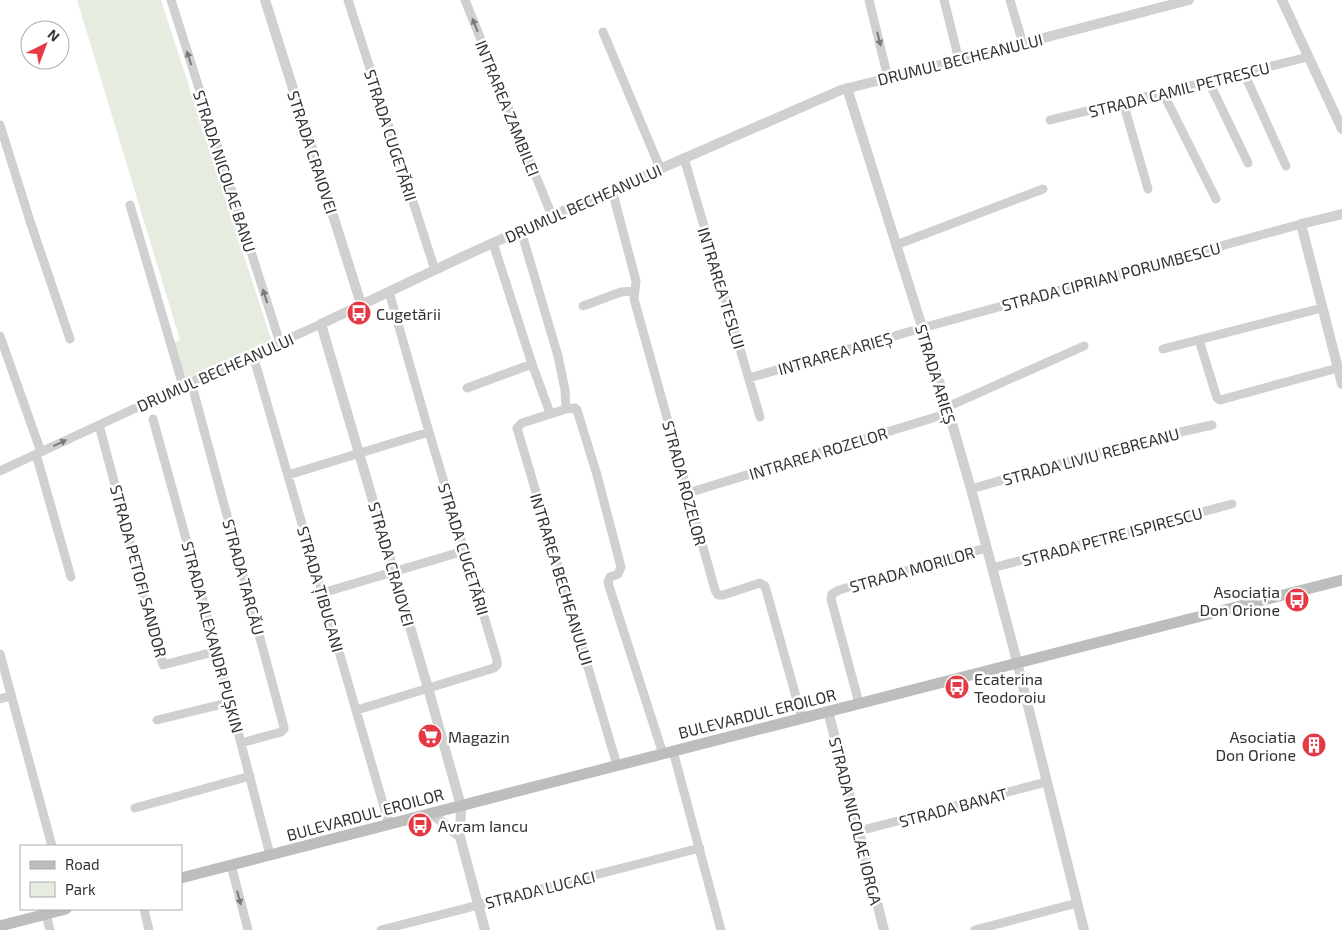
<svg xmlns="http://www.w3.org/2000/svg" width="1342" height="930" font-family="'Exo 2',sans-serif">
<rect width="100%" height="100%" fill="#fff"/>
<path fill="#e6ecdf" d="M77 0H161L272 342 183 385 172 344 180 340Z"/>
<g fill="none" stroke-linecap="round" stroke-linejoin="round">
<path stroke="#d0d0d0" stroke-width="9" d="M171 0 280 343
M348 0 435 270
M465 0 552 216
M869 0 888 78
M944 0 959 60
M1010 0 1023 44
M603 32 660 168
M1244 73 1286 166
M1209 82 1248 163
M1163 93 1216 199
M1123 102 1148 189
M1050 120 1308 57
M0 125 30 221 70 339
M684 158 760 417
M612 190 636 281 634 299 715 590 718 595H723L760 583 765 586 802 718
M130 205 183 386
M521 231 558 356 565 390 566 409
M493 243 532 364 550 413
M896 245 1043 189
M583 306 621 292 635 291
M0 336 41 452
M1199 340 1217 398 1220 400 1338 368
M1163 349 1322 308
M253 355 389 824
M749 378 922 328 1301 224
M191 382 284 727V729L281 732 241 743
M467 388 532 364
M947 407 1084 346
M153 419 217 651 270 855
M99 425 163 665 217 651
M36 454 71 577
M0 471 183 386 321 324
M288 475 429 432
M971 489 1135 442 1212 425
M688 493 949 413
M992 568 1232 504
M322 593 464 551
M0 654 52 846
M0 699 11 696
M859 703 831 599 832 594 839 590 986 548
M357 710 494 668 497 665V660L429 432 389 292
M157 720 231 702
M673 751 721 930
M617 765 517 428 522 423 566 409 575 408 577 410 597 475 621 567 618 574 610 577 608 582 609 586 663 754
M135 808 250 776
M859 831 1046 782
M231 865 248 930
M144 909 149 930
M46 914 50 930
M381 930 700 848
M975 930 1077 903"/>
<path stroke="#d0d0d0" stroke-width="10" d="M265 0 361 304
M1282 0 1342 129
M847 88 949 413 971 489 1013 646 1084 930
M1342 214 1301 224 1342 384
M828 711 884 930
M431 813 460 837
M485 930 460 837 461 806 428 688 321 324 460 258 552 216 841 90 928 68 1189 0"/>
<path stroke="#bdbdbd" stroke-width="11" d="M181 878 545 784 1342 580
M0 926 66 909"/>
</g>
<defs><path id="oneway-solid" d="M-6-.8H1V-3.2L6.5 0L1 3.2V.8H-6Z" transform="scale(1.25)"/></defs>
<g fill="#7a7a7a">
<use href="#oneway-solid" transform="translate(475 25) rotate(-112)"/>
<use href="#oneway-solid" transform="translate(879 39) rotate(76)"/>
<use href="#oneway-solid" transform="translate(189 58) rotate(-108)"/>
<use href="#oneway-solid" transform="translate(265 296) rotate(-108)"/>
<use href="#oneway-solid" transform="translate(60 443) rotate(-25)"/>
<use href="#oneway-solid" transform="translate(239 898) rotate(75)"/>
</g>
<defs>
<symbol id="bus-disc" viewBox="-11 -11 22 22"><circle r="9.5" fill="#e63946" stroke="#fff"/><path d="M-5-6H5V4H4V6H2V4H-2V6H-4V4H-5ZM-3.5-4V0h7V-4ZM-3.5 1.2v1.5H-2V1.2ZM2 1.2v1.5H3.5V1.2Z" fill="#fff"/></symbol>
<symbol id="supermarket-disc" viewBox="-11 -11 22 22"><circle r="9.5" fill="#e63946" stroke="#fff"/><path d="M-6-5.5h2.5l.6 2H6L4.5 2H-2.5L-4.4-4H-6ZM-1.5 3.2a1.3 1.3 0 1 0 .1 0ZM3 3.2a1.3 1.3 0 1 0 .1 0Z" fill="#fff"/></symbol>
<symbol id="building-disc" viewBox="-11 -11 22 22"><circle r="9.5" fill="#e63946" stroke="#fff"/><path d="M-4-6H4V6H1V3H-1V6H-4ZM-2.5-4.3h1.7v1.8h-1.7ZM.8-4.3h1.7v1.8H.8ZM-2.5-1h1.7V.8h-1.7ZM.8-1h1.7V.8H.8Z" fill="#fff"/></symbol>
</defs>
<g fill-rule="evenodd">
<use href="#bus-disc" x="345" y="299" width="28" height="28"/>
<use href="#bus-disc" x="1283" y="586" width="28" height="28"/>
<use href="#bus-disc" x="943" y="673" width="28" height="28"/>
<use href="#supermarket-disc" x="416" y="722" width="28" height="28"/>
<use href="#building-disc" x="1300" y="731" width="28" height="28"/>
<use href="#bus-disc" x="406" y="811" width="28" height="28"/>
</g>
<g text-anchor="middle" dominant-baseline="central" stroke-width="5" stroke-linejoin="round" paint-order="stroke">
<g font-size="16" fill="#333" stroke="#fff">
<text transform="translate(960 59) rotate(-14)">DRUMUL BECHEANULUI</text>
<text transform="translate(1179 89) rotate(-14)">STRADA CAMIL PETRESCU</text>
<text transform="translate(508 108) rotate(68)">INTRAREA ZAMBILEI</text>
<text transform="translate(391 135) rotate(72)">STRADA CUGETĂRII</text>
<text transform="translate(313 152) rotate(72)">STRADA CRAIOVEI</text>
<text transform="translate(225 171) rotate(72)">STRADA NICOLAE BANU</text>
<text transform="translate(583 203) rotate(-24)">DRUMUL BECHEANULUI</text>
<text transform="translate(1111 276) rotate(-15)">STRADA CIPRIAN PORUMBESCU</text>
<text transform="translate(722 288) rotate(73)">INTRAREA TESLUI</text>
<text transform="translate(835 353) rotate(-16)">INTRAREA ARIEȘ</text>
<text transform="translate(215 372) rotate(-24)">DRUMUL BECHEANULUI</text>
<text transform="translate(936 374) rotate(73)">STRADA ARIEȘ</text>
<text transform="translate(818 453) rotate(-17)">INTRAREA ROZELOR</text>
<text transform="translate(1091 456) rotate(-15)">STRADA LIVIU REBREANU</text>
<text transform="translate(685 483) rotate(75)">STRADA ROZELOR</text>
<text transform="translate(1112 536) rotate(-15)">STRADA PETRE ISPIRESCU</text>
<text transform="translate(464 549) rotate(73)">STRADA CUGETĂRII</text>
<text transform="translate(392 564) rotate(74)">STRADA CRAIOVEI</text>
<text transform="translate(912 569) rotate(-16)">STRADA MORILOR</text>
<text transform="translate(139 571) rotate(75)">STRADA PETOFI SANDOR</text>
<text transform="translate(244 577) rotate(75)">STRADA TARCĂU</text>
<text transform="translate(562 579) rotate(73)">INTRAREA BECHEANULUI</text>
<text transform="translate(321 589) rotate(74)">STRADA ȚIBUCANI</text>
<text transform="translate(213 637) rotate(75)">STRADA ALEXANDR PUȘKIN</text>
<text transform="translate(757 713) rotate(-14)">BULEVARDUL EROILOR</text>
<text transform="translate(953 807) rotate(-15)">STRADA BANAT</text>
<text transform="translate(365 814) rotate(-15)">BULEVARDUL EROILOR</text>
<text transform="translate(856 821) rotate(76)">STRADA NICOLAE IORGA</text>
<text transform="translate(540 889) rotate(-14)">STRADA LUCACI</text>
</g>
<g font-size="16" fill="#333" stroke="#fff" text-anchor="start">
<text x="376" y="313">Cugetării</text>
<text x="1280" y="591" text-anchor="end">Asociația<tspan x="1280" dy="18">Don Orione</tspan></text>
<text x="974" y="678">Ecaterina<tspan x="974" dy="18">Teodoroiu</tspan></text>
<text x="448" y="736">Magazin</text>
<text x="1296" y="736" text-anchor="end">Asociatia<tspan x="1296" dy="18">Don Orione</tspan></text>
<text x="438" y="825">Avram Iancu</text>
</g>
</g>
<rect x="20" y="845" width="162" height="65" fill="#ffffff" stroke="#adadad"/>
<rect x="30" y="861" width="25" height="8" fill="#bdbdbd" stroke="#adadad"/>
<text x="65" y="870" font-size="15" fill="#333333">Road</text>
<rect x="30" y="882" width="25" height="15" fill="#e6ecdf" stroke="#adadad"/>
<text x="65" y="895" font-size="15" fill="#333333">Park</text>
<g transform="translate(45 45) rotate(42)"><circle r="24" fill="#ffffff" stroke="#adadad"/>
<path d="M0-4L9 19L0 12L-9 19Z" fill="#e63946"/>
<text y="-8" font-size="14" font-weight="bold" text-anchor="middle" fill="#333333">N</text>
</g>
</svg>
